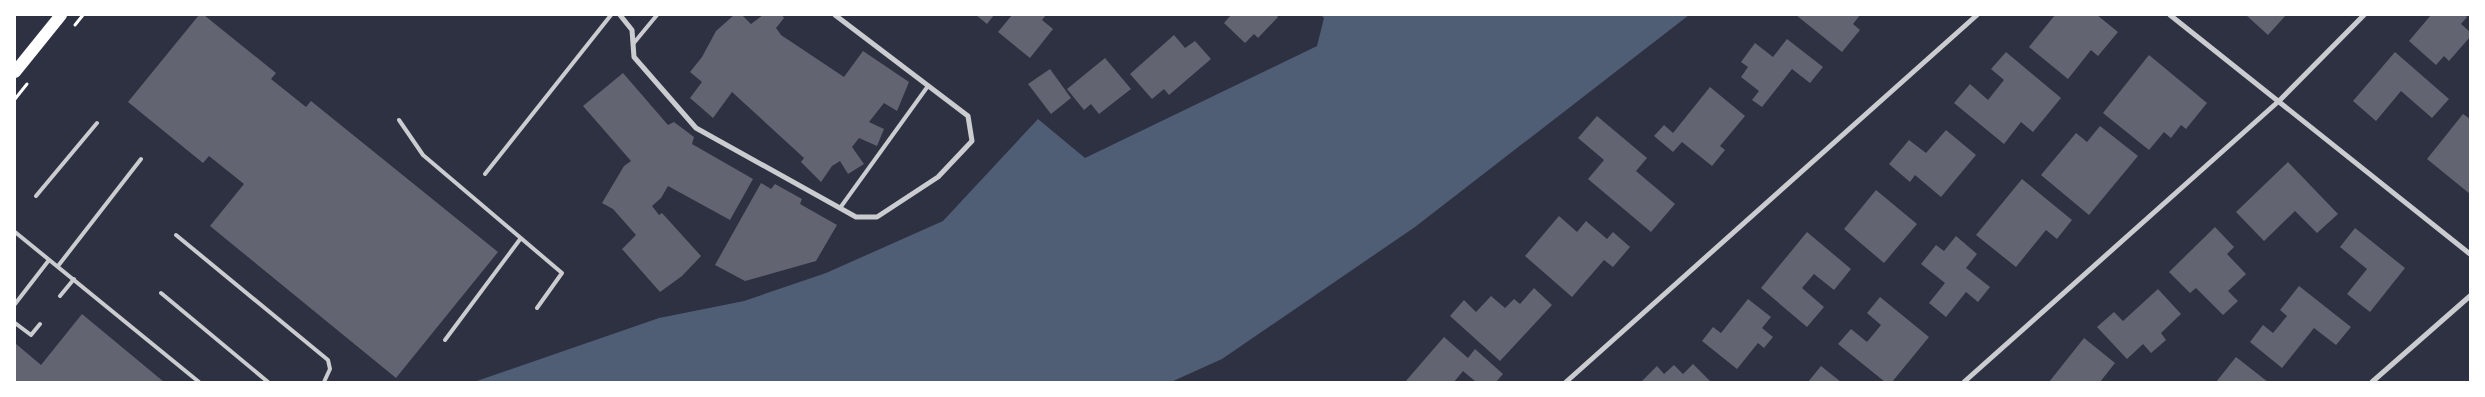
<svg xmlns="http://www.w3.org/2000/svg" width="2485" height="397" font-family="'IBM Plex Sans',sans-serif">
<rect width="100%" height="100%" fill="#2d3142"/>
<path fill="#4f5d75" d="M1321 15H1689L1415 227 1222 359 1171 382H474L659 318 744 301 826 273 943 221 1038 119 1085 158 1317 46 1324 18Z"/>
<path fill="#626471" d="M199 15H204L276 73 271 79 306 107 311 101 498 252 396 378 210 226 244 184 209 156 203 163 128 102Z
M734 15H742L751 24 763 15H782L784 18 776 28 781 35 844 77 863 51 909 82 897 111 884 103 869 122 884 129 877 146 859 138 852 147 864 164 848 174 840 161 832 166 821 182 801 162 804 158 732 92 713 118 690 98 702 82 690 72 702 57 716 31Z
M976 15H994L987 24Z
M1012 15H1046L1042 20 1053 29 1030 58 998 32Z
M1231 15H1276L1278 17 1258 38 1254 34 1245 43 1224 23Z
M1796 15H1860L1853 24 1860 30 1842 52Z
M2055 15H2097L2118 32 2098 56 2091 50 2068 79 2029 47Z
M2246 15H2286L2268 35Z
M2431 15H2465L2467 17 2461 24 2470 32V37L2449 61 2444 56 2436 65 2409 41Z
M1174 35 1185 48 1195 41 1211 59 1169 95 1164 89 1152 99 1130 74Z
M1787 39 1823 67 1810 83 1792 69 1762 107 1752 100 1759 91 1741 77 1748 67 1741 62 1755 43 1773 57Z
M2006 52 2061 98 2033 132 2021 122 2004 144 1954 103 1970 84 1988 100 2004 80 1991 69Z
M2395 52 2449 99 2432 118 2401 91 2376 121 2353 101Z
M2149 55 2207 103 2186 129 2181 125 2171 138 2164 132 2149 150 2103 113Z
M1105 58 1131 89 1099 114 1091 104 1084 110 1067 89Z
M1050 69 1071 98 1051 114 1028 84Z
M623 73 668 125 674 122 694 137 692 144 753 179 730 220 668 186 661 198 652 206 659 215 662 213 701 256 682 276 660 292 622 249 636 235 613 209 602 203 624 166 631 161 583 106Z
M1710 87 1745 116 1720 146 1725 150 1712 166 1682 142 1673 152 1654 136 1664 125 1673 133Z
M2463 114 2470 119V194L2427 159Z
M1597 116 1647 158 1636 171 1675 204 1651 232 1588 179 1604 160 1578 138Z
M2100 126 2138 156 2089 215 2041 175 2076 133 2087 142Z
M1946 130 1976 155 1941 197 1915 175 1910 182 1889 164 1909 140 1926 153Z
M2288 162 2338 214 2317 233 2295 211 2264 241 2236 212Z
M2022 179 2072 220 2057 239 2046 230 2016 267 1976 235Z
M761 183 771 189 775 184 802 199 800 204 837 225 816 261 745 281 715 265Z
M1876 190 1917 224 1884 263 1844 229Z
M1559 216 1577 232 1586 221 1607 239 1613 232 1630 247 1613 267 1604 260 1572 297 1525 256Z
M2215 227 2234 247 2227 254 2246 274 2228 291 2238 301 2223 315 2196 288 2190 293 2169 272Z
M2355 228 2405 268 2370 312 2347 294 2367 269 2340 247Z
M1807 232 1851 269 1834 290 1814 274 1802 288 1824 307 1807 327 1761 288Z
M1956 236 1977 254 1966 268 1990 287 1978 302 1966 292 1946 317 1929 303 1945 283 1921 264 1936 245 1944 251Z
M2299 286 2351 327 2336 345 2314 328 2282 368 2250 342 2263 325 2273 333 2287 316 2280 310Z
M1534 288 1552 305 1500 361 1450 316 1464 300 1476 312 1491 296 1505 308 1514 299 1520 304Z
M2158 289 2181 314 2161 333 2166 340 2151 353 2143 344 2127 359 2097 327 2114 312 2123 321Z
M1880 297 1929 337 1892 382H1885L1838 344 1851 329 1867 342 1881 325 1867 313Z
M1748 299 1771 317 1762 328 1773 337 1764 348 1758 343 1737 369 1702 341 1713 327 1721 333Z
M82 314 164 382H15V343L41 365Z
M1444 337 1468 358 1475 349 1503 374 1496 382H1476L1463 371 1454 382H1405Z
M2084 338 2115 363 2100 382H2049Z
M2236 357 2268 382H2216Z
M1693 364 1711 382H1641L1657 366 1664 374 1674 365 1683 374Z
M1821 366 1841 382H1808Z"/>
<g fill="none" stroke-linecap="round" stroke-linejoin="round">
<path stroke="#fff" stroke-width="3" d="M75 25 83 15
M15 99 27 84"/>
<path stroke="#caccd0" stroke-width="4" d="M633 44 657 15
M399 120 423 155 562 273 537 308
M485 174 611 15
M36 196 97 123
M840 208 928 86
M15 232 199 382
M176 235 328 360 330 369 324 382
M58 266 141 159
M161 293 268 382
M60 296 74 279
M15 304 49 260
M15 323 31 335 40 324
M445 340 521 238"/>
<path stroke="#caccd0" stroke-width="5" d="M620 15 632 30 634 57 696 128 856 217H877L938 177 972 141 968 116 835 15
M2170 15 2470 254
M1566 382 1977 15
M1964 382 2280 100 2364 15
M2372 382 2470 296"/>
<path stroke="#fff" stroke-width="12" d="M15 72 61 15"/>
</g>
<rect width="2485" height="397" fill="none" stroke="#ffffff" stroke-width="32"/>
</svg>
